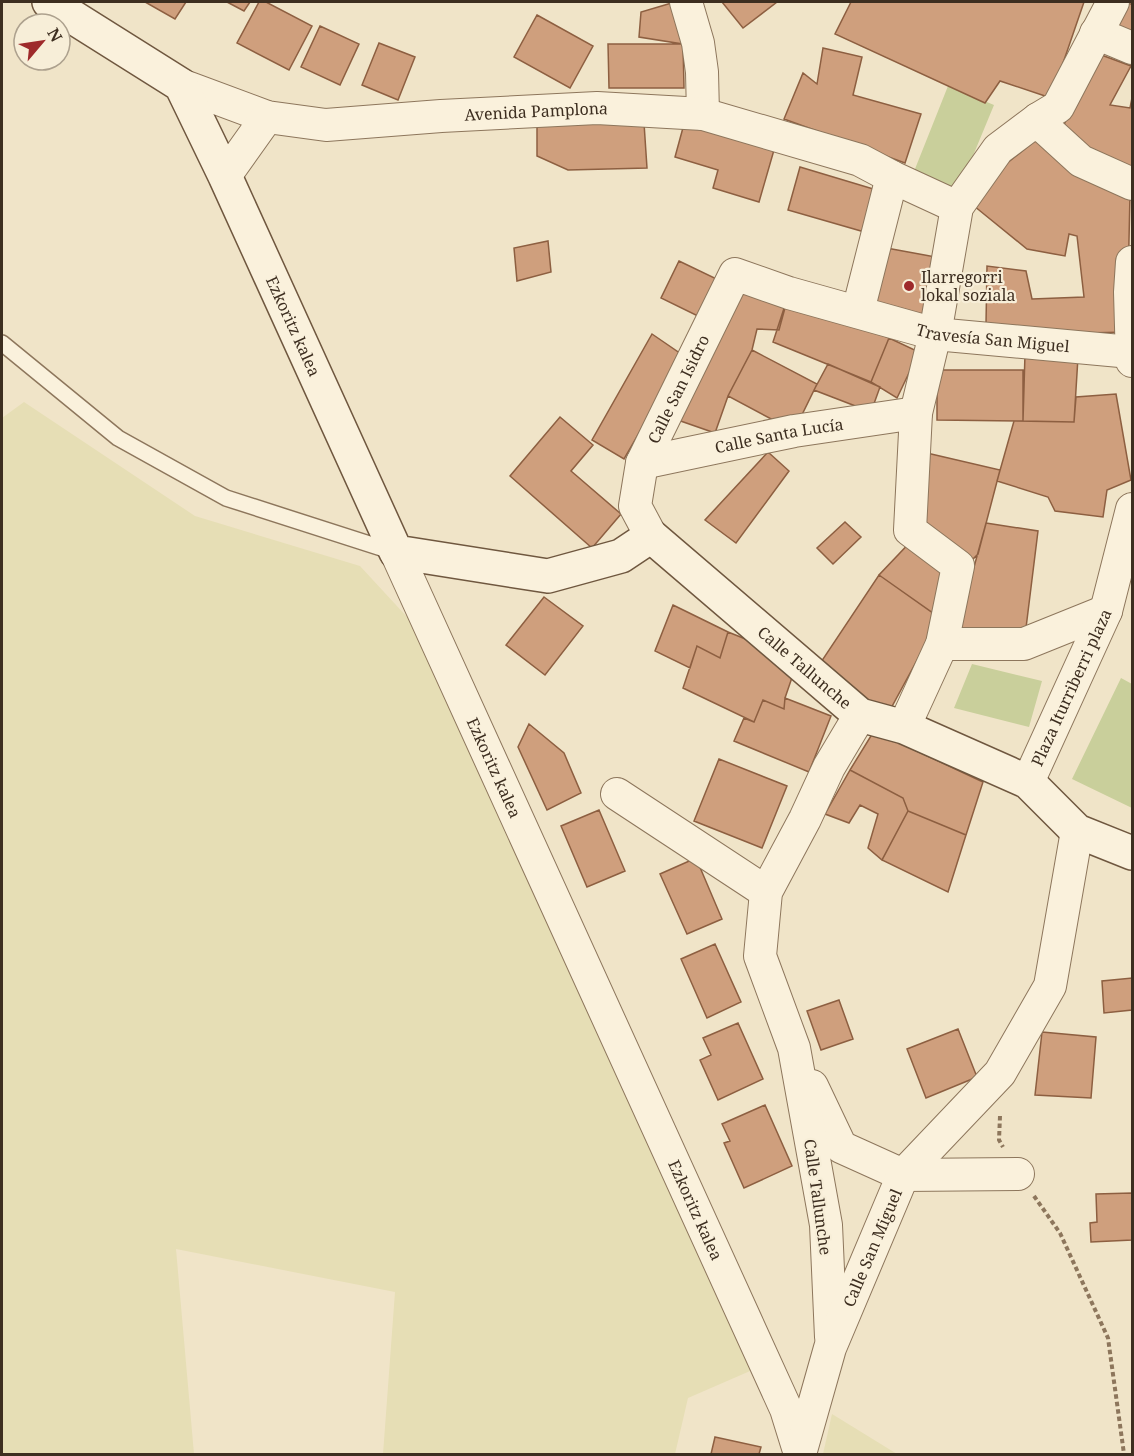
<svg xmlns="http://www.w3.org/2000/svg" width="1134" height="1456" font-family="'Noto Serif',serif">
<rect width="100%" height="100%" fill="#f0e4c8"/>
<path fill="#e6deb5" d="M24 402 195 516 360 566 408 618 757 1368 688 1398 675 1454H383L395 1292 176 1249 194 1454H2V418Z
M832 1414 897 1454H823Z"/>
<path fill="#c9cf9b" d="M948 86 994 105 958 192 913 174Z
M972 664 1042 681 1029 727 954 708Z
M1121 678 1132 684V808L1072 779Z"/>
<path fill="#cf9f7d" stroke="#8d5f41" stroke-width="1.5" d="M145 2H186L175 19Z
M227 2H250L244 11Z
M259 2H266L312 26 289 70 237 43Z
M675 2 683 44 639 37 641 12Z
M722 2H777L743 28Z
M851 2H1084L1051 98 1000 81 985 103 835 34Z
M1129 3 1132 5V43L1109 34Z
M537 15 593 46 570 88 514 57Z
M320 26 359 44 340 85 301 67Z
M379 43 415 57 398 100 362 85Z
M608 44H683L684 88H609Z
M823 48 862 57 853 95 921 114 905 163 784 119 803 73 817 84Z
M1096 53 1131 66 1110 105 1130 108 1132 98V169L1059 136Z
M644 123 647 168 568 170 537 156V125Z
M684 124 774 150 759 202 713 188 718 170 675 157Z
M1046 132 1130 194 1127 332 1046 334 986 324 987 266 1026 271 1032 299 1084 297 1077 236 1069 234 1065 256 1027 249 974 206 1006 164Z
M800 167 880 191 868 233 788 210Z
M548 241 551 272 517 281 514 248Z
M881 247 941 258 930 321 870 310Z
M679 261 725 283 706 320 661 298Z
M738 285 789 293 779 330 757 329 752 350 728 396 715 433 672 418Z
M789 293 889 338 871 382 773 342Z
M652 334 684 356 624 459 592 440Z
M889 338 919 352 897 398 871 382Z
M752 350 817 384 794 431 728 396Z
M1025 354 1078 357 1074 422 1023 421Z
M828 364 880 387 871 412 814 390Z
M937 370H1023V421L937 420Z
M1116 394 1131 480 1107 490 1103 517 1055 511 1048 497 997 481 1014 421 1074 422 1076 397Z
M560 417 593 445 571 471 621 514 592 548 510 476Z
M914 450 1000 470 978 554 967 565 910 530Z
M768 452 789 471 736 543 705 520Z
M845 522 861 537 833 564 817 548Z
M986 523 1038 531 1024 644H953Z
M917 535 958 566 940 618 879 575Z
M879 575 940 618 884 721 819 665Z
M544 597 583 626 545 675 506 645Z
M673 605 728 632 720 658 697 646 690 668 655 651Z
M728 632 798 660 785 698 784 709 763 700 754 722 683 688 697 646 720 658Z
M785 698 831 716 809 772 734 741 744 718 754 722 763 700 784 709Z
M529 724 564 753 581 793 547 810 518 747Z
M874 731 983 782 966 835 908 811 903 798 850 770Z
M719 759 787 786 762 848 694 821Z
M850 770 903 798 908 811 882 860 868 848 878 814 860 805 849 823 825 814Z
M599 810 625 871 587 887 561 826Z
M908 811 966 835 948 892 882 860Z
M696 858 722 919 687 934 660 874Z
M715 944 741 1002 707 1018 681 959Z
M1132 978V1010L1104 1013 1102 981Z
M839 1000 853 1039 821 1050 807 1011Z
M738 1023 763 1079 718 1100 700 1060 711 1055 703 1038Z
M958 1029 977 1077 926 1098 907 1049Z
M1042 1032 1096 1037 1091 1098 1035 1095Z
M765 1105 792 1166 744 1188 724 1143 730 1141 722 1124Z
M1132 1193V1240L1091 1242 1090 1223 1097 1222 1096 1194Z
M715 1437 761 1447 759 1454H711Z"/>
<g fill="none" stroke-linecap="round" stroke-linejoin="round">
<defs>
<path id="lane" d="M2 343 118 438 226 498 394 552"/>
<g id="street">
<path d="M686 2 698 43 702 72 703 114"/>
<path d="M1096 33 1132 48"/>
<path id="s1" d="M181 85 267 117 326 125 441 116 597 108 703 114 860 160 892 177 957 207"/>
<path d="M1038 119 1047 130 1081 161 1132 184"/>
<path d="M225 176 267 117"/>
<path d="M1132 262 1130 292 1132 361"/>
<path d="M858 311 892 177"/>
<path id="s2" d="M642 463 794 431 916 413"/>
<path id="s3" d="M651 536 635 506 642 463 735 274 789 293 935 334 1131 352"/>
<path id="s4" d="M396 552 786 1409 800 1454"/>
<path d="M942 644H1024L1106 611"/>
<path d="M904 727 942 644 958 566 910 530 916 413 935 334 957 207 998 149 1038 119 1058 107 1113 2"/>
<path id="s5" d="M1028 782 1106 611 1132 509"/>
<path d="M617 794 766 892"/>
<path d="M812 1086 841 1147 903 1175 1018 1174"/>
<path d="M831 1337 826 1225 794 1048 760 956 766 892 805 819 829 767 860 715"/>
<path id="s6" d="M800 1454 830 1348 903 1175 1000 1073 1050 986 1077 831"/>
</g>
<g id="secondary">
<path id="s7" d="M49 2 181 85 225 176 396 552 548 576 621 556 651 536 860 715 904 727 1028 782 1077 831 1132 853"/>
</g>
</defs>
<use href="#lane" stroke="#8d765c" stroke-width="18"/>
<use href="#street" stroke="#8d765c" stroke-width="34"/>
<use href="#secondary" stroke="#6f573f" stroke-width="36"/>
<path stroke="#8d765c" stroke-width="4" stroke-dasharray="4.5 3" stroke-linecap="butt" d="M1000 1116 999 1140 1003 1147
M1034 1196 1060 1233 1108 1338 1124 1454"/>
<use href="#lane" stroke="#faf1dc" stroke-width="15"/>
<use href="#street" stroke="#faf1dc" stroke-width="32"/>
<use href="#secondary" stroke="#faf1dc" stroke-width="33"/>
</g>
<circle fill="#9e2a2b" stroke="#f7eed8" stroke-width="2" cx="909" cy="286" r="6"/>
<g text-anchor="middle" dominant-baseline="central" stroke-width="4.5" stroke-linejoin="round" paint-order="stroke">
<g font-size="16" fill="#3d2e20" stroke="#f7eed8">
<text stroke="none"><textPath href="#s1" startOffset="362">Avenida Pamplona</textPath></text>
<text stroke="none"><textPath href="#s7" startOffset="422">Ezkoritz kalea</textPath></text>
<text stroke="none"><textPath href="#s3" startOffset="555">Travesía San Miguel</textPath></text>
<text stroke="none"><textPath href="#s3" startOffset="160">Calle San Isidro</textPath></text>
<text stroke="none"><textPath href="#s2" startOffset="140">Calle Santa Lucía</textPath></text>
<text stroke="none"><textPath href="#s7" startOffset="1138">Calle Tallunche</textPath></text>
<text stroke="none"><textPath href="#s5" startOffset="104">Plaza Iturriberri plaza</textPath></text>
<text stroke="none"><textPath href="#s4" startOffset="237">Ezkoritz kalea</textPath></text>
<text transform="translate(818 1197) rotate(82)">Calle Tallunche</text>
<text stroke="none"><textPath href="#s4" startOffset="723">Ezkoritz kalea</textPath></text>
<text stroke="none"><textPath href="#s6" startOffset="219">Calle San Miguel</textPath></text>
</g>
<g font-size="16" fill="#3d2e20" stroke="#f7eed8" text-anchor="start">
<text x="921" y="277">Ilarregorri<tspan x="921" dy="18">lokal soziala</tspan></text>
</g>
</g>
<rect width="1134" height="1456" fill="none" stroke="#3d2e20" stroke-width="6"/>
<g transform="translate(42 42) rotate(61)"><circle r="28" fill="#f7eed8" stroke="#ada18e" stroke-width="1.5"/>
<path d="M0-4.5L10 22L0 15L-10 22Z" fill="#9e2a2b"/>
<text y="-9" font-size="16" font-weight="bold" text-anchor="middle" fill="#3d2e20">N</text>
</g>
</svg>
